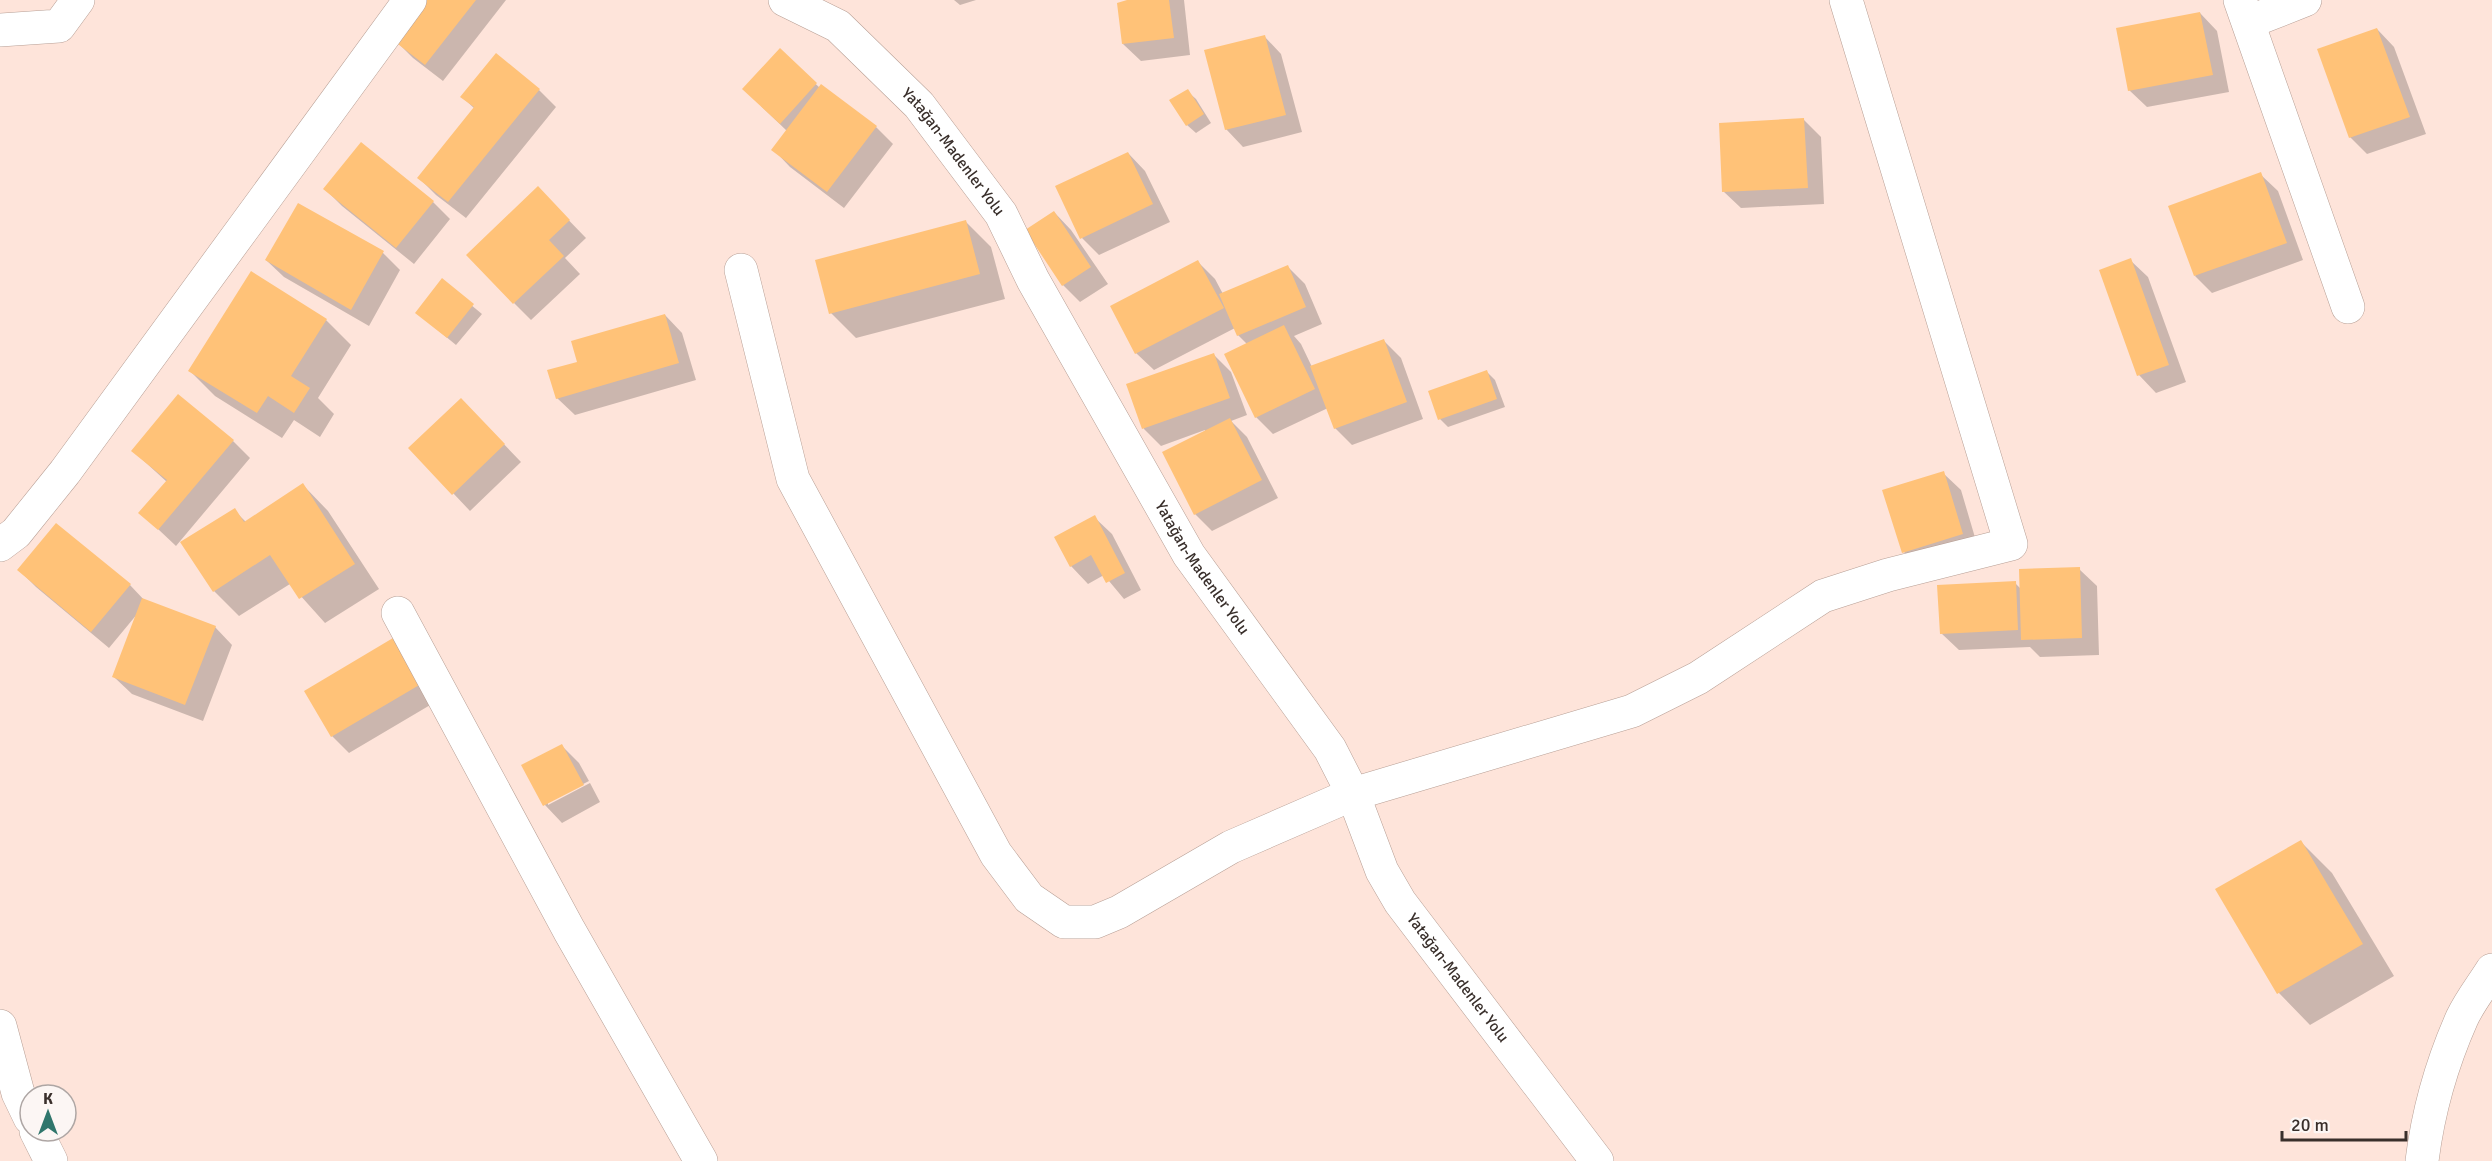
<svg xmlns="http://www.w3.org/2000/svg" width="2492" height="1161" font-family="Signika,sans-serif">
<rect width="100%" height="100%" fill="#fee4da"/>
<path fill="#0003" d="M428 0H506L443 81 413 58 396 41Z
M954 0H976L960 5Z
M1128 0H1184L1190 55 1141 61 1123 44Z
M2200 13 2217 31 2229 92 2147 107 2129 90Z
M2377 29 2394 47 2426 134 2367 154 2350 137Z
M1264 36 1281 54 1302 132 1243 147 1226 129Z
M780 51 820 88 876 127 893 144 844 208 790 167 773 149 787 131 761 106Z
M539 90 556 107 466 218 436 195 419 178 475 109 462 97Z
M1187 91 1196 99 1211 123 1196 133 1187 125Z
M1804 120 1821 137 1824 204 1741 208 1723 191Z
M1128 153 1145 171 1170 222 1099 255 1082 238Z
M2260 174 2278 191 2303 260 2212 293 2195 276Z
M325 189 433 202 450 219 414 264 342 206Z
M298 205 383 253 400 270 369 326 284 277 266 260Z
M555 206 586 238 565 258 580 274 531 320 514 303Z
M1054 212 1071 230 1108 284 1080 302 1063 285Z
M966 222 991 247 1005 299 856 338 831 313Z
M2130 260 2148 277 2186 382 2156 393 2139 375Z
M1198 262 1215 279 1223 294 1288 267 1305 284 1322 324 1294 336 1301 344 1312 367 1384 341 1401 358 1423 419 1352 445 1335 428 1328 408 1273 434 1256 417 1247 344 1238 335 1235 328 1154 370 1136 353Z
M442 281 482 314 456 345 417 313Z
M665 315 682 333 696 380 575 415 557 398Z
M326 320 351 345 318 398 334 414 320 437 294 420 282 438 215 396 190 371Z
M1213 354 1231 372 1247 415 1231 421 1247 437 1278 498 1212 531 1195 514 1205 430 1161 446 1144 429 1128 385Z
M1487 372 1495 380 1505 407 1448 427 1440 419Z
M479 418 521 462 470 511 453 493Z
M233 441 250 458 176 546 141 513 167 482 133 451Z
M1943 473 1961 490 1979 551 1921 569 1904 552Z
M303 485 328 511 379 589 325 623 290 584 239 616 214 591 234 510 246 522Z
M1094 517 1112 534 1141 590 1124 599 1104 575 1088 584 1071 566Z
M2079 569 2097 586 2099 655 2040 657 2030 647 1959 650 1941 633 2015 583 2021 589Z
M19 570 130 585 146 602 215 627 232 645 203 721 132 694 114 677 138 613 109 648 36 587Z
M393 640 437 701 349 753 332 736Z
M562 746 579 763 589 781 548 802V805L590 783 600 802 562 823 545 805 523 766Z
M2300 841 2332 873 2394 976 2310 1025 2279 993Z"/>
<path fill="#ffc278" d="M426 0H476L425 65 394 41Z
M1127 0H1169L1174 38 1122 44 1117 3Z
M2200 12 2213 75 2128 91 2116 28Z
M2377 28 2410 117 2349 138 2317 49Z
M1265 35 1286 115 1225 130 1204 50Z
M780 48 817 83 780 124 742 89Z
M496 53 540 89 448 202 417 178 474 107 460 97Z
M821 84 877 126 827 192 771 150Z
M1188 89 1204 114 1186 126 1169 100Z
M1804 118 1808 188 1722 192 1719 123Z
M361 142 434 201 396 248 323 189Z
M1128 152 1153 204 1080 239 1055 186Z
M2261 172 2287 243 2194 276 2168 206Z
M538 186 570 220 549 240 564 256 513 304 466 255Z
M298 203 384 251 351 310 265 260Z
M1054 211 1091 267 1062 286 1025 230Z
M966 220 980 274 829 314 815 260Z
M2131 258 2169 365 2137 376 2099 270Z
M1198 260 1224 308 1135 354 1110 306Z
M1288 265 1306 307 1237 336 1219 294Z
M251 271 327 319 291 376 310 388 294 413 268 396 257 413 188 371Z
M442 278 474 304 447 338 415 313Z
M665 314 679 363 556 399 547 370 577 362 571 341Z
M1284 325 1315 389 1255 418 1224 354Z
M1384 339 1407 402 1334 429 1310 366Z
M1214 353 1230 398 1142 429 1126 384Z
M1487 370 1497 399 1438 420 1428 391Z
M178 394 234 440 158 530 138 513 167 480 131 451Z
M461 398 505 444 452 495 408 448Z
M1230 418 1262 480 1194 515 1162 452Z
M1944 471 1963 534 1902 553 1882 490Z
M303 483 355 564 299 599 270 555 213 592 180 542 235 508 244 522Z
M1095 515 1125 573 1106 583 1091 555 1070 567 1054 537Z
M56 523 131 584 91 632 17 570Z
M2080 567 2082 638 2021 640 2019 569Z
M2016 581 2018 630 1940 634 1937 585Z
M142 598 216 626 185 705 112 677Z
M393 638 421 684 331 737 304 691Z
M562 744 584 785 543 806 521 765Z
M2301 840 2363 944 2277 994 2215 889Z"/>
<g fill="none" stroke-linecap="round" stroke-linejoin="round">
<defs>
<path id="street" d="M2240 0 2348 307
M2249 22 2305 0
M0 30 59 26 78 0
M741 270 793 479 996 854 1029 898 1064 922H1095L1119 912 1231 847 1353 794 1632 711 1698 678 1823 596 1888 575 2011 544 1846 0
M0 545 16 533 65 472 410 0
M398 613 569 930 701 1161
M0 1026 18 1093 30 1118
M36 1131 51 1161"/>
<g id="secondary">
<path id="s1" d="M785 0 838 26 919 105 1001 214 1033 280 1189 555 1330 749 1353 794 1382 871 1400 902 1597 1161"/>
<path d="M2422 1161C2428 1112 2442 1063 2462 1018 2470 1001 2482 986 2492 970"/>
</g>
</defs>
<use href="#street" stroke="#b79f95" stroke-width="34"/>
<use href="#secondary" stroke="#b79f95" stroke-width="34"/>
<use href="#street" stroke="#fff" stroke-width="33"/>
<use href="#secondary" stroke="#fff" stroke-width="33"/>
</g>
<g text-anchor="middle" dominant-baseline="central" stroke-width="5" stroke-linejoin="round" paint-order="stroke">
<g font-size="16" fill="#392f2b" stroke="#fcf6f4">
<text stroke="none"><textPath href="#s1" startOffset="230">Yatağan-Madenler Yolu</textPath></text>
<text stroke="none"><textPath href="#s1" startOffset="716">Yatağan-Madenler Yolu</textPath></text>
<text stroke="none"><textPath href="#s1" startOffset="1202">Yatağan-Madenler Yolu</textPath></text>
</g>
</g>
<g transform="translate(48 1113)"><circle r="28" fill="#fcf6f4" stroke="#aea6a4" stroke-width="1.5"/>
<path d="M0-4.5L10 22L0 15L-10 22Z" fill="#30766c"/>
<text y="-9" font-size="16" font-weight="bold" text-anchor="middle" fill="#392f2b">K</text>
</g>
<path d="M2282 1131v9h124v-9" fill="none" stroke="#392f2b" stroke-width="3"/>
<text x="2291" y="1131" font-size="18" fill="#392f2b" stroke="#fcf6f4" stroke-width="4.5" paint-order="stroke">20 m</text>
</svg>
